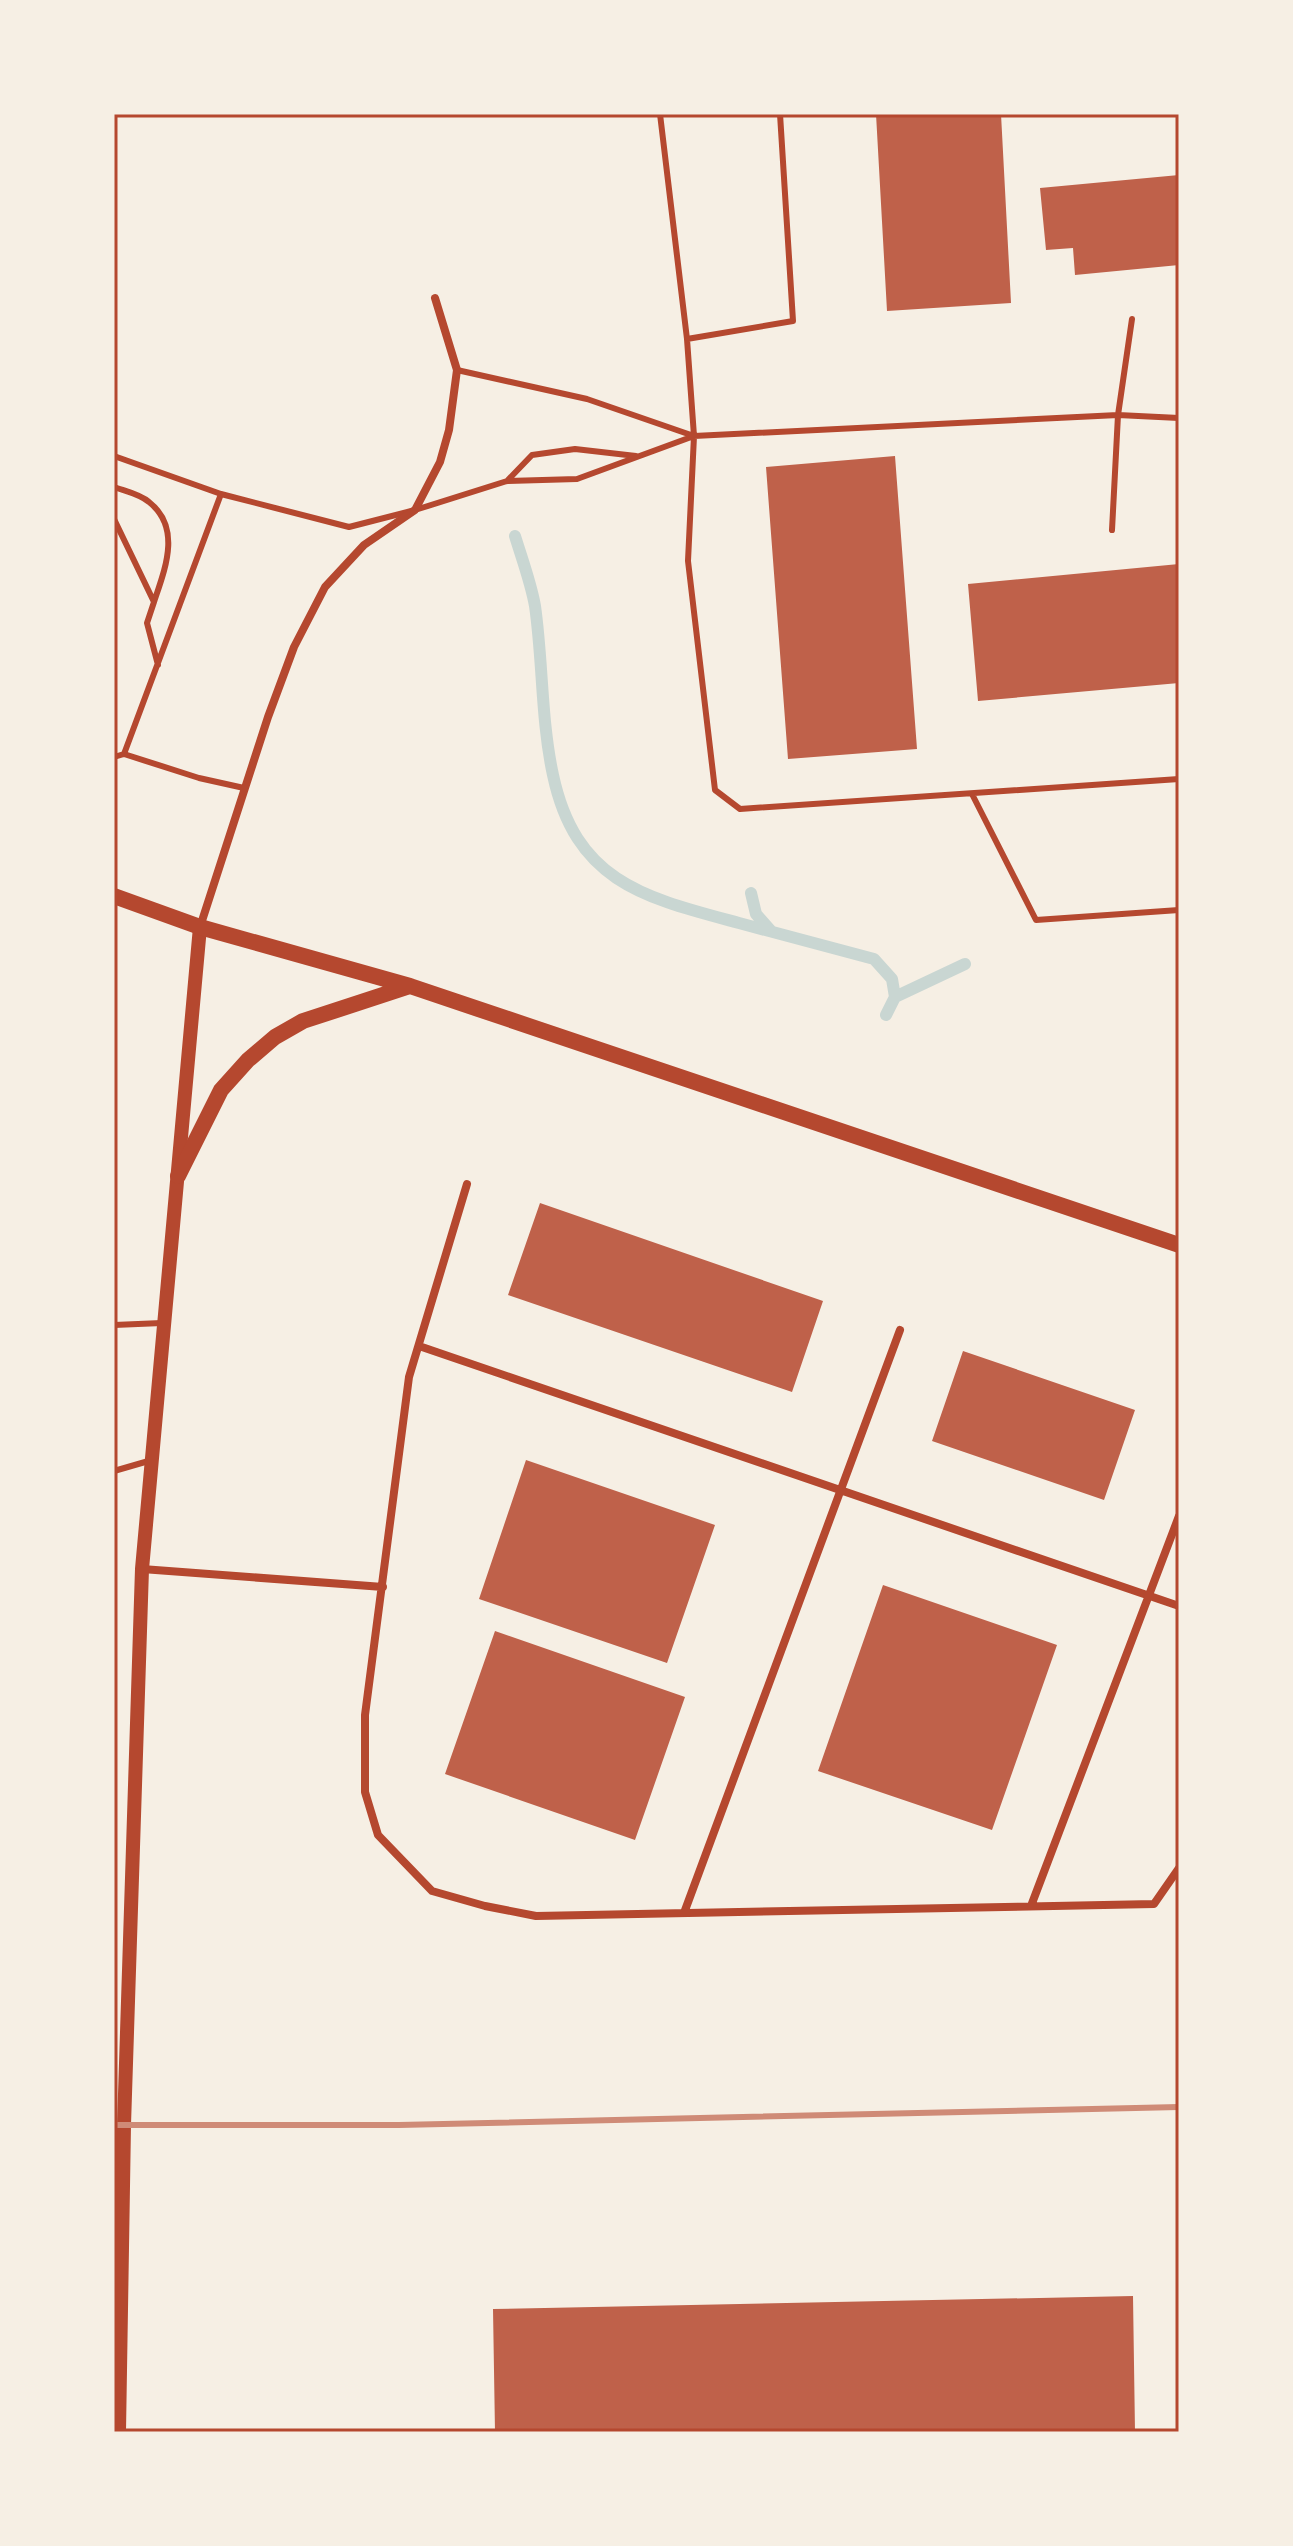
<svg xmlns="http://www.w3.org/2000/svg" width="1293" height="2546" font-family="Helvetica,sans-serif">
<rect width="100%" height="100%" fill="#f6efe4"/>
<g fill="none" stroke-linecap="round" stroke-linejoin="round">
<path stroke="#c9d6d2" stroke-width="12" d="M515 536C522 559 531 583 535 606 543 662 541 720 553 775 576 883 646 898 739 923 784 935 829 947 874 959L892 979 895 997
M751 893 756 914 771 931
M886 1015 895 997 965 964"/>
</g>
<path fill="#bf614a" d="M876 114H1001L1011 303 887 311Z
M1179 175V265L1075 275 1073 248 1046 250 1040 188Z
M895 456 917 749 788 759 766 467Z
M1179 564V683L978 701 968 584Z
M540 1203 823 1301 792 1392 508 1295Z
M963 1351 1135 1410 1104 1500 932 1441Z
M526 1460 715 1525 667 1663 479 1599Z
M883 1585 1057 1645 992 1830 818 1771Z
M495 1631 685 1697 635 1840 445 1774Z
M1133 2296 1135 2432H495L493 2309Z"/>
<g fill="none" stroke-linecap="round" stroke-linejoin="round">
<path stroke="#b5482f" stroke-width="6" d="M660 114 687 339 694 436 688 561 715 790 740 809 1179 779
M687 339 793 321 780 114
M457 370 587 399 694 436
M114 456 221 494 124 754 114 757
M507 481 532 455 575 449 636 456
M114 487C125 491 140 494 149 502 182 528 165 569 154 602
M221 494 349 527 415 510 507 481 577 479 694 436 1118 415 1179 418
M114 519 154 602 147 623 158 665
M1112 530 1118 415 1132 319
M124 754 199 778 244 788
M972 794 1036 920 1179 910
M114 1325 162 1323
M114 1471 152 1460"/>
<path stroke="#b5482f" stroke-width="8" d="M200 927 268 717 294 647 325 587 364 545 415 510 440 462 449 430 457 370 435 298
M467 1184 409 1377 365 1715V1792L378 1835 432 1891 485 1906 536 1916 1154 1904 1179 1868
M419 1346 1179 1606
M142 1569 383 1587
M1031 1906 1179 1516
M684 1913 900 1330"/>
<path stroke="#b5482f" stroke-width="14" d="M119 2432 124 2125 142 1569 200 927"/>
<path stroke="#b5482f" stroke-width="16" d="M114 896 200 927 410 986 1179 1245
M178 1176 221 1090 248 1060 275 1037 303 1021 410 986"/>
<path stroke="#cf8b77" stroke-width="6" d="M114 2125H399L1179 2107"/>
</g>
<rect width="1293" height="2546" fill="none" stroke="#f6efe4" stroke-width="232"/>
<rect x="116" y="116" width="1061" height="2314" fill="none" stroke="#b5482f" stroke-width="3"/>
</svg>
